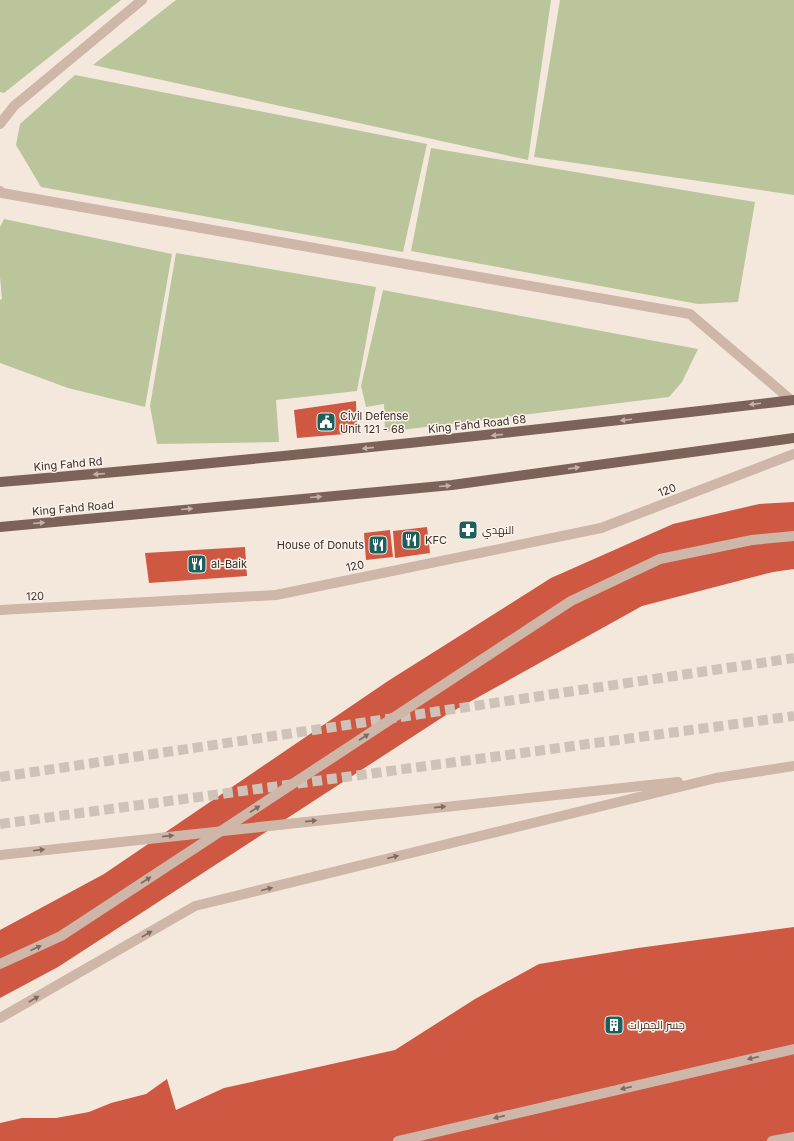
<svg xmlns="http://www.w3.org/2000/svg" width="794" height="1141" font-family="Inter,Cairo,sans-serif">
<rect width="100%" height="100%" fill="#f4e8dd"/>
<path fill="#bac59c" d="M0 0H121L4 93 0 92Z
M176 0H551L528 160 93 65Z
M560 0H794V195L534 157Z
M75 75 427 144 403 252 41 187 16 145 20 124Z
M431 148 755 202 738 302 698 304 411 251Z
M4 219 172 254 145 407 68 388 0 363V300L2 299 0 277V227Z
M176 253 376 287 357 391 276 400 279 442 157 444 150 406Z
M383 290 698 349 682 382 669 397 385 432 384 404 366 407 361 386Z"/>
<path fill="#ce5841" d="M356 401 357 433 297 438 294 410Z
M794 502V569L773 572 642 606 446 715 58 967 0 998V930L104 874 388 681 551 578 673 524 759 504Z
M427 527 430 553 395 558 393 531Z
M390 530 393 557 366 560 364 533Z
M245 547 247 576 149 583 145 553Z
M794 927V1141H0V1123L22 1118H56L89 1112 111 1103 146 1094 167 1079 176 1110 224 1088 395 1050 475 999 539 964 638 948Z"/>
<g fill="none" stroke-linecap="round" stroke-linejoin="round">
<path stroke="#cfc3b9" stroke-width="10" stroke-dasharray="10 5" stroke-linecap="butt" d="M0 777 794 658
M0 824 794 716"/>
<path stroke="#ceb6a8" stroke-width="10" d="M0 124 14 106 142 0
M0 191 2 193 690 314 791 400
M0 610 276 595 601 528 794 454
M0 855 678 782
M0 1018 195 906 716 778 794 766
M398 1141 794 1049
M772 1141 794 1137"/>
<path stroke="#7d6259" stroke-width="10" d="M0 482C265 460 530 431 794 400
M0 527 452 485 794 438"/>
<path stroke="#ceb6a8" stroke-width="10" d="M0 964 61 936 571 601 660 559 752 540 794 536"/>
</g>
<defs><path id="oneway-solid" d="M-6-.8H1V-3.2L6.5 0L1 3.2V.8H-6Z"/></defs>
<g fill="#c2b1a9">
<use href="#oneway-solid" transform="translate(755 404) rotate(173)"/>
<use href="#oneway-solid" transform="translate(626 420) rotate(173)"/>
<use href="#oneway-solid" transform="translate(497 435) rotate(174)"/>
<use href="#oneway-solid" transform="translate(368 448) rotate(174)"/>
<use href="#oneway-solid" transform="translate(574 468) rotate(-8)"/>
<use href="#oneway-solid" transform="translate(99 474) rotate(175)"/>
<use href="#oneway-solid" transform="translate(445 486) rotate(-5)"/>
<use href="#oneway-solid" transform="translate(316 497) rotate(-5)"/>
<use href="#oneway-solid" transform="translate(187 509) rotate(-5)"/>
<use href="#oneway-solid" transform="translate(39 523) rotate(-5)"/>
</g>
<g fill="#7d6b62">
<use href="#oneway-solid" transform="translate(364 737) rotate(-33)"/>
<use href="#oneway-solid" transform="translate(440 807) rotate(-6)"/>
<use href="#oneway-solid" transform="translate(255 809) rotate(-33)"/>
<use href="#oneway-solid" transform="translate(311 821) rotate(-6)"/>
<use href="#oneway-solid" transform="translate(168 836) rotate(-6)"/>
<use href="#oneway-solid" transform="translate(39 850) rotate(-7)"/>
<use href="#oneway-solid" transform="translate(393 857) rotate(-14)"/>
<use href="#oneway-solid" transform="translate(146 880) rotate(-33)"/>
<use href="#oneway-solid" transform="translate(267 889) rotate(-14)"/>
<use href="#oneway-solid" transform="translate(147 934) rotate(-30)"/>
<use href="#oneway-solid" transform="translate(36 948) rotate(-24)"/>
<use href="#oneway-solid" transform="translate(34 999) rotate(-30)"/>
<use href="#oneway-solid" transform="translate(753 1058) rotate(167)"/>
<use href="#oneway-solid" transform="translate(626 1088) rotate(167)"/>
<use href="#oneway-solid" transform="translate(499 1117) rotate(167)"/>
</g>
<defs>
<symbol id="civic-square" viewBox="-11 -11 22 22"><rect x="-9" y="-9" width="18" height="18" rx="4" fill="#1b5f5e" stroke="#fbf2ea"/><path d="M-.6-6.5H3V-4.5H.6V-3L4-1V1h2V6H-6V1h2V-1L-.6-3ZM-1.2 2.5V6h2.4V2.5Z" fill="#fff"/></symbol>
<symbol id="pharmacy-square" viewBox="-11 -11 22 22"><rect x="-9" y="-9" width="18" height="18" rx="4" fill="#1b5f5e" stroke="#fbf2ea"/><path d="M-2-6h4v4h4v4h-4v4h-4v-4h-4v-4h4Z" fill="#fff"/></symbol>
<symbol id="restaurant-square" viewBox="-11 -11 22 22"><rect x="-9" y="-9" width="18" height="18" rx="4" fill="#1b5f5e" stroke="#fbf2ea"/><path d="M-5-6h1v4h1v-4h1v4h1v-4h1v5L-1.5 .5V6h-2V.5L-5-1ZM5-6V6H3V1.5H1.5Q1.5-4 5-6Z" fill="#fff"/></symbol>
<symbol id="building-square" viewBox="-11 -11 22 22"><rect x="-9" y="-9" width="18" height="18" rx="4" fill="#1b5f5e" stroke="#fbf2ea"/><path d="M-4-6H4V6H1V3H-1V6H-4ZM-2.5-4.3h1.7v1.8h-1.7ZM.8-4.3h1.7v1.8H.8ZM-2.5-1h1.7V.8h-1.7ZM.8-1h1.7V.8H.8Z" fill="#fff"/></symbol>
</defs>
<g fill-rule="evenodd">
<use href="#civic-square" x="315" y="411" width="22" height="22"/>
<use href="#pharmacy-square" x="457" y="519" width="22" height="22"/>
<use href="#restaurant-square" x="400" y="529" width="22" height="22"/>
<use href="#restaurant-square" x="367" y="534" width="22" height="22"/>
<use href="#restaurant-square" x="186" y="553" width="22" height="22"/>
<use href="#building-square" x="603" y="1014" width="22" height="22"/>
</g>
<g text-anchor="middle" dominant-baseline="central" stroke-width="3" stroke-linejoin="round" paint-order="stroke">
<g font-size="11" fill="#3a2d29" stroke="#fbf2ea" text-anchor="start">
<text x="340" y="416">Civil Defense<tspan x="340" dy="13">Unit 121 - 68</tspan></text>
<text x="482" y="530">النهدي</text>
<text x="425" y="540">KFC</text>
<text x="364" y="545" text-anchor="end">House of Donuts</text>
<text x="211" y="564">al-Baik</text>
<text x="628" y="1025">جسر الجمرات</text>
</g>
<g font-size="11" fill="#3a2d29" stroke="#fbf2ea">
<text transform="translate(477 424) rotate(-6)">King Fahd Road 68</text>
<text transform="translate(68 464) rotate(-5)">King Fahd Rd</text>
<text transform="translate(667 490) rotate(-21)">120</text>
<text transform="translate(73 508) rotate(-5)">King Fahd Road</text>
<text transform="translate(355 566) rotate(-12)">120</text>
<text transform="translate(35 596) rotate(-3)">120</text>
</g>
</g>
</svg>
